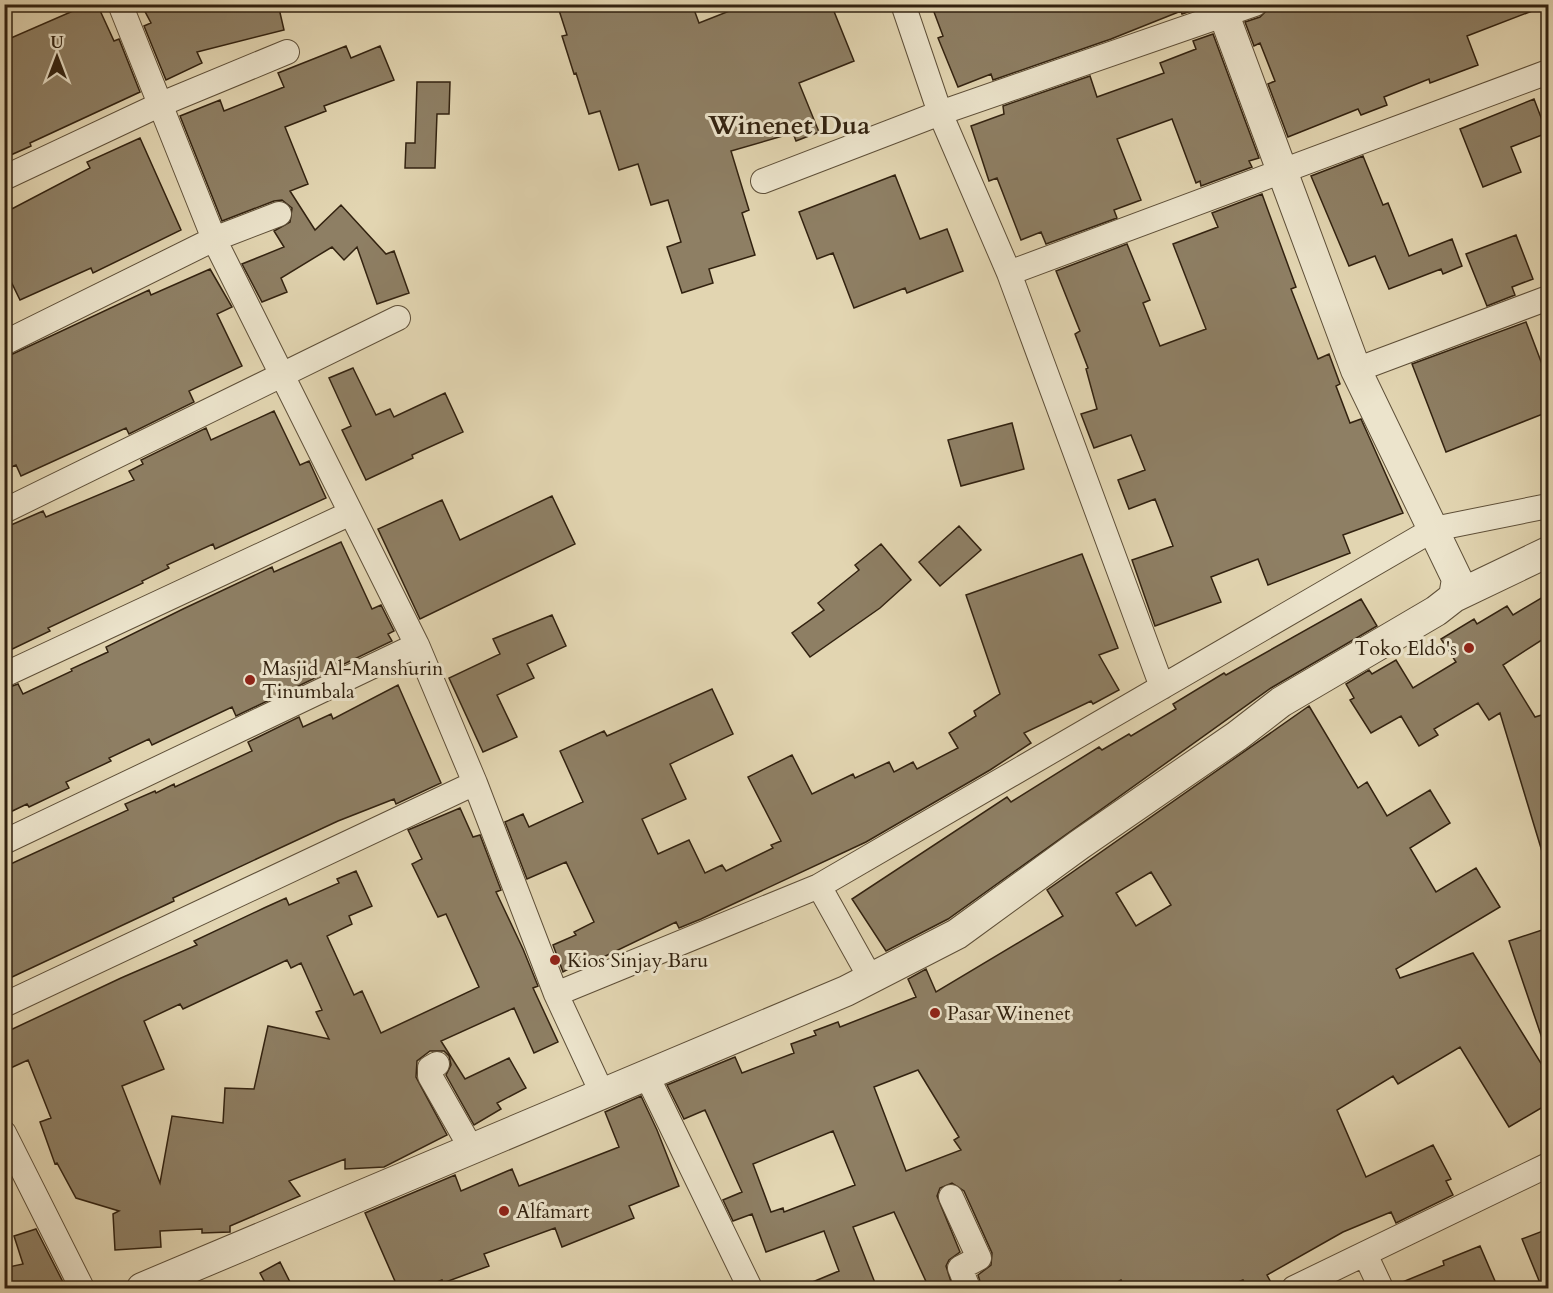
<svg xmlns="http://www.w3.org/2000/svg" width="1553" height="1293" font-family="Cardo,serif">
<rect width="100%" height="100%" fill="#e2d5b1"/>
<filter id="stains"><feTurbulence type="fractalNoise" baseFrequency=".00333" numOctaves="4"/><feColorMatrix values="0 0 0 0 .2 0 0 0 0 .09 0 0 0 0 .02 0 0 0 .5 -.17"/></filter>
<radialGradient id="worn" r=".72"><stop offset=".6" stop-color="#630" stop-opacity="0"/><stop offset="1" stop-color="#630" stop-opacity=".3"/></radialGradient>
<path fill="#8e7f64" stroke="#322210" stroke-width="1.5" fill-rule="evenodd" d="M89 4H97L114 41 119 39 140 92 30 143 31 146 4 158V41Z
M141 4H278L284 30 197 52 202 63 166 80 144 26 151 23Z
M557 4H692L699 23 747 4H831L854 61 799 83 819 132 796 141 793 133 731 151 749 210 742 213 755 255 709 269 713 283 682 293 667 247 681 242 668 200 651 205 638 164 619 170 600 111 589 114 576 73 574 74 562 36 567 35Z
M931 4H1203V7L1182 14 1181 11 1111 39 993 80 991 74 958 87 938 38 943 36Z
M1273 4H1545V6L1467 36 1478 65 1430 83 1429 79 1384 97 1387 105 1361 115 1358 109 1288 137 1268 84 1275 81 1260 43 1254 46 1245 22 1260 17Z
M1213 34 1259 158 1249 161 1252 167 1201 186 1200 181 1196 183 1172 119 1117 139 1141 200 1114 210 1117 218 1046 244 1041 232 1021 240 997 178 989 181 971 126 1004 114 1003 106 1090 76 1097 97 1164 73 1160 63 1196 49 1193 41Z
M346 46 351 58 380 46 394 80 324 106 326 111 285 127 308 184 290 191 315 230 341 205 386 254 394 251 409 293 377 304 357 247 344 260 332 247 281 278 287 292 262 302 242 264 284 247 274 231 290 222 292 208 282 200 274 201 222 221 180 116 220 100 224 111 284 87 278 73Z
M417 82H450L449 114H437L435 168H405L406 143H415Z
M1534 99 1547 133 1511 147 1521 172 1483 187 1460 129Z
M140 138 181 230 93 273 91 268 20 300 4 267V213L90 168 87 162Z
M1363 156 1383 205 1388 203 1409 256 1452 239 1462 266 1443 274 1441 269 1389 289 1375 256 1349 266 1311 176Z
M895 175 920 239 947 229 963 271 907 293 905 288 854 308 833 253 817 259 799 212Z
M1262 194 1296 287 1291 289 1318 359 1329 354 1340 384 1336 386 1350 423 1361 419 1403 513 1343 535 1350 553 1268 585 1258 559 1211 577 1221 602 1155 626 1132 560 1173 546 1155 499 1129 509 1118 480 1145 470 1131 435 1094 448 1081 414 1097 409 1086 369 1088 368 1075 334 1080 331 1056 271 1127 244 1150 300 1143 303 1160 346 1206 329 1173 244 1218 227 1212 213Z
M1516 235 1533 279 1512 287 1515 295 1487 306 1466 254Z
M210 269 232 307 217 314 242 366 189 391 194 402 129 434 126 428 21 476 16 465 4 470V358L149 290 151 295Z
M1526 322 1548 380V412L1446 452 1412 364Z
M353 368 376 415 390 409 394 417 445 393 463 432 412 455 413 458 366 480 342 430 351 426 329 378Z
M274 411 300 465 309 461 326 498 215 549 213 544 167 565 169 568 142 581 143 583 48 628 50 631 4 653V528L43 511 46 517 134 480 129 471 143 464 141 460 206 428 211 440Z
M1012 423 1024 469 961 486 948 440Z
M552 496 575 544 420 619 378 529 442 500 460 540Z
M959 526 981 550 940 586 919 562Z
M341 542 372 609 381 605 394 631 388 634 392 641 236 716 232 707 152 745 149 739 109 758 111 761 66 782 69 788 29 807 27 804 4 815V689L18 684 23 694 72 671 71 669 108 652 106 647 183 609 272 567 274 572Z
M881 544 911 580 880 608 810 657 792 633 824 610 818 603 859 570 855 565Z
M1082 554 1118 648 1099 655 1119 690 1093 704 1091 701 1024 733 1031 743 990 770 866 842 701 919 679 928 676 922 589 964 587 959 563 972 553 945 576 935 574 932 594 922 566 862 527 879 505 822 523 814 529 827 583 802 560 751 604 731 607 736 712 689 733 734 670 764 686 799 642 819 658 854 689 840 705 873 722 865 726 871 773 848 771 845 781 841 748 777 792 755 812 794 853 774 855 778 889 762 894 772 913 762 917 769 958 748 949 733 976 716 974 711 1000 694 966 595Z
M1548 594V636L1503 665 1535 717 1548 713V857L1544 858 1500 713 1489 720 1478 703 1434 729 1438 735 1419 746 1401 716 1371 733 1350 700 1354 698 1346 684 1369 670 1372 674 1396 660 1413 688 1456 662 1441 639 1474 619 1477 624 1507 606 1513 615Z
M1361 599 1377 626 1271 688 948 919 886 951 852 899 1007 797 1011 802 1099 747 1102 750 1129 734 1131 736 1176 709 1173 704 1224 673 1226 675Z
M552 615 566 646 527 664 534 678 497 695 517 737 483 752 449 678 500 654 493 639Z
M398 685 441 783 396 804 394 799 338 821 173 898 174 901 10 978 4 967V867L128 810 125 804 155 791 156 793 174 784 175 787 252 751 248 742 299 717 303 727 331 714 333 719Z
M1309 706 1358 788 1367 782 1387 816 1430 790 1450 823 1410 848 1436 892 1476 868 1500 907 1396 969 1400 978 1473 953 1542 1065 1548 1062V1104L1509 1127 1460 1047 1398 1084 1393 1076 1337 1110 1366 1177 1433 1145 1451 1179 1446 1181 1453 1195 1396 1223 1391 1212 1343 1232 1267 1275 1274 1288H1247L1243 1280 1223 1288H1125L1121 1280 1106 1288H982L978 1275 991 1265 992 1253 964 1191 952 1183 940 1188 937 1196 960 1252 949 1260 946 1266 953 1288H929L894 1212 853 1227 877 1288H798L839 1271 824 1231 766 1252 752 1214 733 1221 723 1200 742 1192 705 1110 684 1119 667 1085 735 1057 742 1073 794 1053 791 1044 816 1035 814 1031 838 1022 840 1027 916 997 908 979 926 969 936 992 1063 916 1047 890ZM1151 872 1171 905 1136 926 1116 893ZM918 1070 959 1137 954 1140 961 1150 906 1171 874 1087ZM833 1131 855 1185 784 1212 783 1208 771 1212 753 1164Z
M460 808 473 837 480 835 501 890 496 892 523 949 538 986 533 988 558 1042 534 1053 514 1008 441 1041 465 1079 509 1058 526 1088 497 1103 501 1109 474 1125 446 1075 451 1065 449 1056 444 1051H430L417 1061 416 1077 447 1135 384 1167 345 1169V1159L289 1181 300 1196 230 1226V1232L202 1233V1229L160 1231 161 1247 115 1250 113 1214 119 1211 76 1198 57 1163 55 1164 40 1122 51 1118 28 1060 4 1071V1033L121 978 197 945 194 941 264 908 286 898 289 905 339 883 337 879 356 871 372 906 349 916 352 924 327 936 354 995 362 991 381 1033 479 987 446 914 438 917 412 864 422 859 408 830ZM287 960 291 968 301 963 322 1010 316 1012 329 1039 268 1026 254 1089 225 1088 223 1123 172 1116 160 1183 122 1086 164 1069 144 1021 180 1004 183 1009Z
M1548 928V1047H1545L1509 941Z
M641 1096 657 1130 679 1186 629 1206 634 1218 562 1247 555 1228 484 1254 489 1266 443 1283 442 1280 421 1288H398L365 1213 455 1175 461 1191 512 1169 519 1186 619 1147 605 1112Z
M36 1229 66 1288H4V1268L23 1264 14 1236Z
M1548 1229V1288H1542L1522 1239Z
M1480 1246 1498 1288H1395V1285L1444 1265 1443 1261Z
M280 1262 293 1288H268L260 1273Z"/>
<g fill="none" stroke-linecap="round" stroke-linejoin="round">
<defs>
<path id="minor" d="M120 4 214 239 417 645 475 783 556 994 602 1093
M903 4 940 113 1009 273 1162 687
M4 178 159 105 287 52
M763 181 940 113 1255 4
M1009 273 1548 72
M4 343 214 239 279 214
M1356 370 1548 298
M4 511 398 318
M4 675 351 513
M4 842 417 645
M819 886 871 979
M556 994 819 886 1434 529 1548 506
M4 1005 475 783
M437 1064 430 1068V1076L471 1148
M646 1074 750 1288
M4 1133 82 1288
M951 1197 979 1258 960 1268 968 1288
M1365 1254 1381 1288
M1294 1288 1548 1165"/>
<path id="tertiary" d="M1454 597 1548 552
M142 1288 846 991 957 934 1079 845 1237 736 1281 702 1436 611 1454 597 1457 579 1356 370 1220 4"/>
</defs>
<use href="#minor" stroke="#5e4f38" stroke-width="26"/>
<use href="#tertiary" stroke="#5e4f38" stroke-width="32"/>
<use href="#minor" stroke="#ece4cc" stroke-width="24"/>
<use href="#tertiary" stroke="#ece4cc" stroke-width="30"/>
</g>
<g fill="#8f2418" stroke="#ece4cc" stroke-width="2">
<circle cx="1469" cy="648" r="6"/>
<circle cx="250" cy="680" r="6"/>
<circle cx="555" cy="960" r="6"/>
<circle cx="935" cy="1013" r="6"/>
<circle cx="504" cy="1211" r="6"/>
</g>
<g text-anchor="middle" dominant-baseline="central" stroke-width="6" stroke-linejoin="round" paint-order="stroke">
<g font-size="20" fill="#322210" stroke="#ece4cc" text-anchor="start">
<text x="1457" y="648" text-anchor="end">Toko Eldo's</text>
<text x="262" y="668">Masjid Al-Manshurin<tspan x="262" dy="23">Tinumbala</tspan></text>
<text x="567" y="960">Kios Sinjay Baru</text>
<text x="947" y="1013">Pasar Winenet</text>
<text x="516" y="1211">Alfamart</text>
</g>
<g font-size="26" font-weight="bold" fill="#322210" stroke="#ece4cc">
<text x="789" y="125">Winenet Dua</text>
</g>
</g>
<rect width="1553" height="1293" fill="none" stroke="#e2d5b1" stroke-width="24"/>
<rect x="6" y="6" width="1541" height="1281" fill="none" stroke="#322210" stroke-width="3"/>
<rect x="12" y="12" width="1529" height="1269" fill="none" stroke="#322210" stroke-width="1.5"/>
<g transform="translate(57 57)" stroke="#ece4cc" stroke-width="4.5" paint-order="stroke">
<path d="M0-4.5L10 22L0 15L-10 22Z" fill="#322210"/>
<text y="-9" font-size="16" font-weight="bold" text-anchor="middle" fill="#322210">U</text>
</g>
<rect width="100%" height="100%" filter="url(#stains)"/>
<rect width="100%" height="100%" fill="url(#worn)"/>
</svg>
